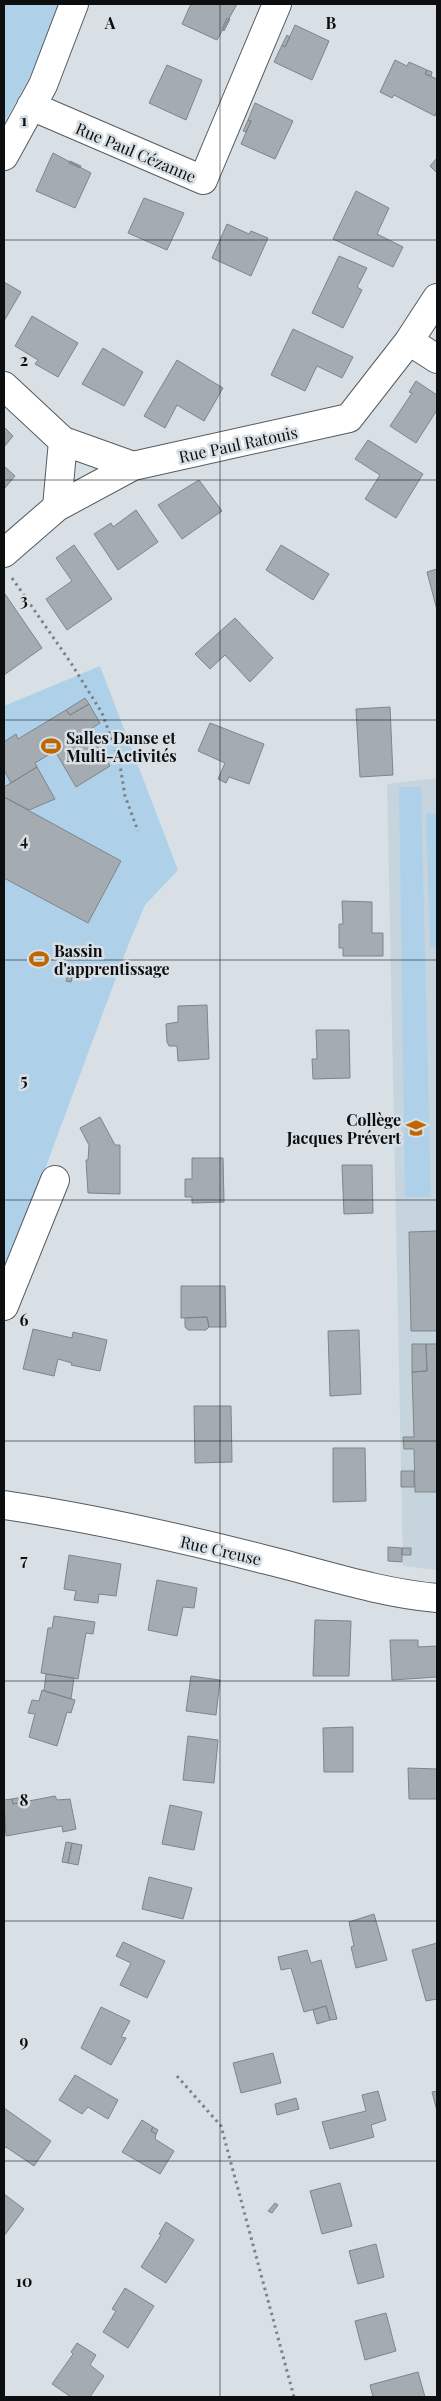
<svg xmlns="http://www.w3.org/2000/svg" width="441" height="2401" font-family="'Playfair Display',serif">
<rect width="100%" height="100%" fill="#d8e0e5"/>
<path fill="#c6d4de" d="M437 778V1570L403 1566 387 784Z"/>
<path fill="#aed1e9" d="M4 4H59L32 73 4 123Z
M100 666 178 870 145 905 129 943 10 1263H4V706Z
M399 787H421L431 1197H405Z
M426 813 437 814V947L430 948Z"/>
<path fill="#a4acb1" stroke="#7f858a" d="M191 4H237L217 40 182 24Z
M227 18 230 19 224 31 222 29Z
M295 25 329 41 312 80 274 62 282 45 285 47Z
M287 35 290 37 285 47 282 45Z
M395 60 407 66 409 62 427 70 425 74 437 79V110L435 116 394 95 392 98 380 92Z
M167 65 202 80 186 120 149 103Z
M427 70 432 72 431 76 425 74Z
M255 103 293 121 275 159 241 144 251 121 248 120Z
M248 120 251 121 246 132 243 131Z
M53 153 91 173 75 208 36 191Z
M437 158V173L430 166Z
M70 161 81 166 80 168 69 163Z
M356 191 389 208 377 234 403 247 393 267 333 239Z
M144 198 184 213 167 250 128 233Z
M227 224 249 234 251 231 268 238 251 276 212 258Z
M339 256 367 268 357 287 362 290 343 328 312 313Z
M4 282 21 292 4 321Z
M32 316 78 343 58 377 35 364 38 360 15 346Z
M293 329 353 357 342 378 317 366 305 391 271 375Z
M103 348 143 372 124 406 82 384Z
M177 360 223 388 204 421 177 405 165 428 144 416Z
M416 381 437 395V410L416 443 390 426 412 393 409 392Z
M4 427 13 436 4 447Z
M368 440 423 474 396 518 365 499 380 475 355 459Z
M4 466 15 476 4 489Z
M199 480 222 511 182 539 158 505Z
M136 510 158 542 118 570 94 534 111 523 113 527Z
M74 545 112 599 67 630 46 599 72 581 56 558Z
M281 545 329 574 313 600 266 570Z
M437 569V610L427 572Z
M5 594 42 648 4 675V595Z
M235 618 273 658 250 682 225 655 210 669 195 654Z
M85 698 89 704 70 715 66 710Z
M89 704 100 723 88 731 110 766 76 787 55 751 35 763 37 767 11 783 4 770V742L16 734 18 739 66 710 70 715Z
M390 707 393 775 360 777 356 709Z
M210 723 264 744 249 784 229 777 226 783 218 779 225 763 198 751Z
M37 767 55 799 29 810 4 797V787Z
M4 797 121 861 88 923 4 878Z
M342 901 372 902V933H383V956H343V948H339V924H343Z
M70 971H74L71 982 66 981Z
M207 1005 209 1059 178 1061 177 1046H169L167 1042 166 1024 178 1022V1006Z
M316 1030H349L350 1078 313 1079 312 1059H317Z
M100 1117 115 1145H120V1194L88 1193 86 1160H88L89 1145 80 1128Z
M192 1158H223L224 1202 192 1203V1197H185V1179H192Z
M342 1165H372L373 1213 344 1214Z
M437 1231V1331H411L409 1232Z
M181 1286H225L226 1327H209L207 1317 181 1318Z
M207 1317 209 1327 206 1330H188L185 1327V1318Z
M33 1329 72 1338 73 1332 107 1340 100 1371 71 1365 72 1363 58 1359 54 1376 23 1369Z
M359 1330 361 1394 330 1396 328 1331Z
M412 1344H426L427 1371 412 1372Z
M426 1344H437V1492H415L414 1449H404L403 1437H414L412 1372 427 1371Z
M194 1406H231L232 1462 195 1463Z
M333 1448H365L366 1501 333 1502Z
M401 1471H414V1487H401Z
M388 1547 402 1548V1562L388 1561Z
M402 1548H411V1555H402Z
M69 1555 121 1564 116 1596 99 1594 98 1603 74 1600 76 1591 64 1589Z
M157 1580 197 1588 194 1608 183 1607 177 1636 148 1630Z
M54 1616 95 1622 93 1634 86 1633 78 1679 41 1673 48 1628H52Z
M315 1620 351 1621 349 1676H313Z
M390 1640H418V1647L437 1646V1677L392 1680Z
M46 1674 74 1678 71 1699 44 1691Z
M191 1676 220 1680 216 1715 186 1711Z
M42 1690 75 1700 71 1713 67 1712 57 1746 29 1737 35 1714 28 1713 32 1700 39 1701Z
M353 1727V1772H324L323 1728Z
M188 1736 218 1740 214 1783 183 1780Z
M408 1768 437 1769V1799H409Z
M55 1796 57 1800 70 1799 76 1829 63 1832 62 1826 6 1836 4 1800 12 1799 13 1804Z
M22 1797 23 1802 13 1804 12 1799Z
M170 1805 202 1812 194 1850 162 1844Z
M66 1842 72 1843 68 1863 62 1862Z
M72 1843 82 1845 78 1865 68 1863Z
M149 1877 192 1888 183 1919 142 1909Z
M374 1914 387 1960 356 1968 351 1947 354 1946 349 1922Z
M123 1942 165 1961 147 1998 120 1985 131 1963 116 1956Z
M437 1943V1999L426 2001 412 1950Z
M307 1950 311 1963 321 1960 337 2019 330 2020 326 2006 304 2012 291 1968 281 1970 278 1957Z
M326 2006 330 2020 317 2024 313 2010Z
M101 2007 130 2021 121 2037 126 2038 111 2065 81 2048Z
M273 2053 281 2083 241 2093 233 2063Z
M75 2075 118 2100 108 2119 88 2107 82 2114 59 2100Z
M378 2091 386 2120 371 2125 374 2137 330 2149 322 2122 366 2111 362 2095Z
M437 2091V2111L432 2092Z
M296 2098 299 2109 277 2115 275 2104Z
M4 2108 51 2141 34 2166 6 2147 4 2149Z
M142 2120 153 2127 151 2131 156 2134 155 2139 174 2151 160 2174 122 2152Z
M153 2127 158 2130 156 2134 151 2131Z
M340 2183 352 2226 322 2234 310 2191Z
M4 2194 24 2209 4 2236Z
M275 2203 278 2205 272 2213 268 2211Z
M166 2222 194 2240 166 2283 141 2267 161 2235 159 2234Z
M376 2244 384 2277 358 2284 349 2251Z
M125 2288 154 2306 128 2348 103 2332 116 2311 112 2309Z
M386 2313 396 2351 365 2360 355 2321Z
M77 2343 96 2355 90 2365 104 2376 90 2397H71L52 2384 73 2354 71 2352Z
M418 2372 425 2397H373L370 2385Z"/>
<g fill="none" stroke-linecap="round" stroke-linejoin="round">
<defs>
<path id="minor" d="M31 106 203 180 277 4
M4 156 43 85 74 4
M409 341 437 359
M4 386 63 441 133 466
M57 507 63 441
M4 553 57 507 133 466 349 418 409 341 437 298
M4 1306 55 1180
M4 1505C92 1518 181 1538 267 1560 323 1574 380 1593 437 1598"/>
</defs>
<use href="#minor" stroke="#555b60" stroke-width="30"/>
<path stroke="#7c8185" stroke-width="3" stroke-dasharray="2.5 4" stroke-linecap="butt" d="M12 578 71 663 102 713 119 759 125 796 138 831
M177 2076 221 2126 294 2397"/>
<use href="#minor" stroke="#fff" stroke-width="28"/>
</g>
<path fill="none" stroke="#0c0e10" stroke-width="1" stroke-opacity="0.55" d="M220 4V2397M4 240H437M4 480H437M4 720H437M4 960H437M4 1200H437M4 1441H437M4 1681H437M4 1921H437M4 2161H437"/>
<defs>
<symbol id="stadium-bare" viewBox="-9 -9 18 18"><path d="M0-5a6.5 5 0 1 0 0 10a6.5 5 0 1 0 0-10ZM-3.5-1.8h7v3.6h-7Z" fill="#be6600" stroke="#d8e0e5" stroke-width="2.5" paint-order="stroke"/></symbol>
<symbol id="school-bare" viewBox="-9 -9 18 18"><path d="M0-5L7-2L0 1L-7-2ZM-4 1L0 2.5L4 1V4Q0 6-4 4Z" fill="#be6600" stroke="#d8e0e5" stroke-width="2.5" paint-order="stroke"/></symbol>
</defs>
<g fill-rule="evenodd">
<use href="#stadium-bare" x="37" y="732" width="28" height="28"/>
<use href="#stadium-bare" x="25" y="945" width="28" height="28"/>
<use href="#school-bare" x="402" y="1114" width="28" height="28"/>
</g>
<g text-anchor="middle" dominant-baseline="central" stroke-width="5" stroke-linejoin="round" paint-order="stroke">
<g font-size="16" fill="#0c0e10" stroke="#d8e0e5">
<text transform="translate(136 152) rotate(23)">Rue Paul Cézanne</text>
<text transform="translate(238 444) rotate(-12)">Rue Paul Ratouis</text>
<text transform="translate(221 1550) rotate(13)">Rue Creuse</text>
</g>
<g font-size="16" font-weight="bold" fill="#0c0e10" stroke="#d8e0e5" text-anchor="start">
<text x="66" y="737">Salles Danse et<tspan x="66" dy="18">Multi-Activités</tspan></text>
<text x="54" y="950">Bassin<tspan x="54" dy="18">d'apprentissage</tspan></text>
<text x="401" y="1119" text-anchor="end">Collège<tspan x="401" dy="18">Jacques Prévert</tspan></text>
</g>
</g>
<g font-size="16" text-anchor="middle" font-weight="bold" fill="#0c0e10" stroke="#d8e0e5" stroke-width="5" stroke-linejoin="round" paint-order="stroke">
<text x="110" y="29">A</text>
<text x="331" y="29">B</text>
<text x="24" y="126">1</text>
<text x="24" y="366">2</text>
<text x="24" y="606">3</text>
<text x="24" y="846">4</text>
<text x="24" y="1086">5</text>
<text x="24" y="1326">6</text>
<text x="24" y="1566">7</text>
<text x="24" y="1806">8</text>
<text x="24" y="2047">9</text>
<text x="24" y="2287">10</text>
</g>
<rect width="441" height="2401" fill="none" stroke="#0c0e10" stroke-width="10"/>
</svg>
